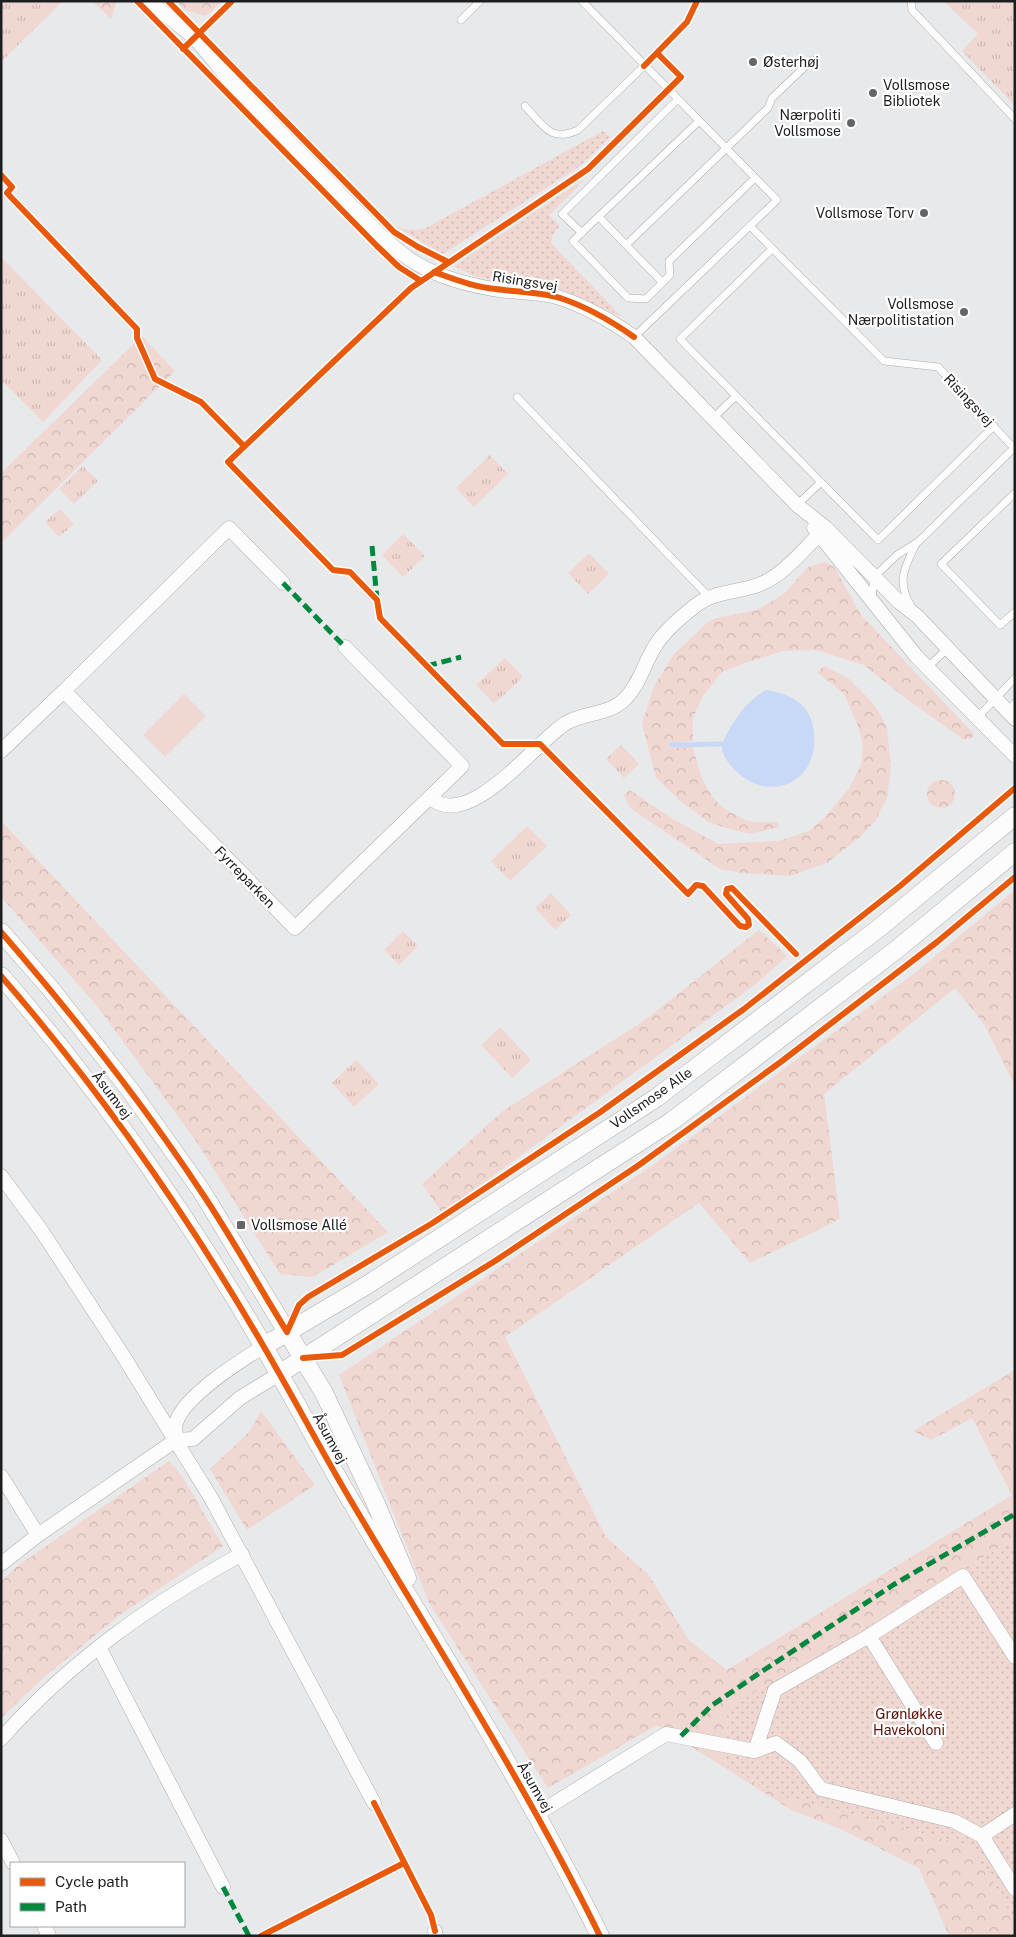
<svg xmlns="http://www.w3.org/2000/svg" width="1016" height="1937" font-family="'Public Sans',sans-serif">
<defs>
<pattern id="grass-dots" width="8" height="8" patternUnits="userSpaceOnUse" patternTransform="scale(1.25)"><rect width="8" height="8" fill="#f1d7d2"/><path d="M2 2h.1M6 6h.1" fill="none" stroke="#ceb8b4" stroke-width="1.8" stroke-linecap="round"/></pattern>
<pattern id="forest-crowns" width="20" height="18" patternUnits="userSpaceOnUse" patternTransform="scale(1.25)"><rect width="20" height="18" fill="#f1d7d2"/><path d="M2 6a3 3 0 1 1 6 0M12 15a3 3 0 1 1 6 0" fill="none" stroke="#ceb8b4"/></pattern>
<pattern id="park-tufts" width="24" height="20" patternUnits="userSpaceOnUse" patternTransform="scale(1.25)"><rect width="24" height="20" fill="#f1d7d2"/><path d="M3 7l-1-3M5 7V3M7 7l1-3M15 17l-1-3M17 17v-4M19 17l1-3" fill="none" stroke="#ceb8b4"/></pattern>
</defs>
<rect width="100%" height="100%" fill="#e8e9eb"/>
<path fill="url(#grass-dots)" d="M603 131 610 137 580 166 443 254 397 227 408 230 424 229Z
M587 177 549 215 560 226 553 234 551 243 622 317 570 293 538 283 494 280 474 276 454 266Z
M1009 1542 1015 1548V1921L971 1846 784 1797 726 1767 728 1708Z"/>
<path fill="url(#forest-crowns)" d="M92 1H117L111 19Z
M177 1H222L206 16 185 10Z
M142 336 175 371 1 543V473Z
M825 562 834 567 861 615 974 734 971 739H963L905 698 864 665 816 650 783 651 745 663 722 672 703 696 693 718V741L669 743 668 748 693 747C700 775 707 801 734 814 739 816 744 820 748 821 756 823 767 822 776 822L778 823 779 827 750 834 726 828 709 822 680 801 656 778 642 724 654 686 674 654 708 622 717 618 757 610 784 594 808 567Z
M824 666 848 678 870 700 880 714 887 728 891 767 887 798 876 820 860 837 827 863 790 876 742 873 720 869 630 808 624 795 630 790 673 819 718 844 778 841 809 831 827 815 849 788 861 765 863 745 858 726 844 694 817 672Z
M927 794a14 14 0 1 1 28 0a14 14 0 1 1-28 0Z
M1 821 388 1232 313 1277 280 1274 196 1141 97 1006 1 897Z
M1015 890V1086L984 1024 955 988 824 1094 840 1219 750 1263 699 1203 505 1337 606 1537 649 1575 689 1640 727 1670 1012 1495 972 1418 931 1440 913 1431 1015 1370V1548L1009 1542 728 1708 726 1767 784 1797 971 1846 1015 1921V1936H949L919 1868 841 1829 793 1811 657 1725 548 1788 429 1603 339 1375 653 1165 911 976Z
M759 930 787 956 756 984 442 1213 422 1184 503 1111 645 1020Z
M261 1411 315 1485 247 1530 210 1469 250 1431Z
M169 1461 182 1476 223 1546 117 1617 41 1680 1 1718V1582L16 1567Z"/>
<path fill="url(#park-tufts)" d="M1 1H63L1 62Z
M943 1H1015V106L962 51 978 34Z
M1 257 102 360 43 422 1 380Z
M490 455 508 474 474 507 456 488Z
M83 466 98 481 74 504 59 489Z
M60 509 74 524 59 537 45 522Z
M403 534 425 556 403 577 382 555Z
M589 553 609 574 588 594 568 573Z
M505 658 523 677 494 704 476 685Z
M621 745 639 764 624 778 606 759Z
M527 826 547 846 510 881 491 861Z
M551 893 571 915 555 930 535 908Z
M403 931 418 946 399 965 384 950Z
M500 1027 531 1060 512 1078 481 1045Z
M356 1060 379 1084 354 1107 332 1083Z"/>
<path fill="#f1d7d2" d="M184 694 206 716 165 757 143 735Z"/>
<path fill="#c8d8f7" d="M766 690C786 693 806 701 812 722 827 781 768 809 731 766 728 762 723 755 722 750 722 740 729 730 734 722 743 708 751 699 766 690Z"/>
<g fill="none" stroke-linecap="round" stroke-linejoin="round">
<path stroke="#c8d8f7" stroke-width="5" d="M671 745 724 744"/>
<defs>
<path id="service" d="M582 1 777 200 634 337
M911 1 912 10 1015 119
M461 20 480 1
M525 106C543 125 550 143 578 130L644 66
M699 121 573 241 628 298 646 299 670 275 669 261 755 178
M599 217 662 282
M750 226 884 361 938 367 1014 448 918 542 897 555 874 577 872 598
M582 233 562 214 678 99
M626 245 768 108 772 98 812 60
M772 249 680 339 878 540 994 426
M517 397 709 597
M712 419 736 396
M1015 493 941 564 1000 625 1015 612
M797 505 821 482
M911 606C896 582 905 566 916 544
M927 668 948 648
M1007 711 1015 703
M977 718 1015 678"/>
<path id="minor" d="M151 1 160 10 195 38 233 84 381 236C390 243 398 251 408 258 432 275 464 284 493 289 514 293 536 291 557 297 586 306 610 320 634 337L797 505 826 528 899 602 917 616 1015 719
M814 528 916 656 1015 756
M64 691 229 528 283 583
M1 751 64 691 295 928 462 766 345 647
M430 797C468 834 536 741 566 723 585 712 609 715 625 699 640 683 644 664 655 646 664 631 681 617 695 606 715 590 741 593 763 583 787 572 806 546 826 528
M1 1176 41 1230 122 1354 211 1498 374 1803
M176 1439C176 1434 174 1428 176 1423 184 1396 240 1361 264 1346
M1 1476 38 1535
M1 1564 38 1535 176 1440 193 1439 240 1398 279 1374
M869 1636 936 1743
M99 1647 223 1887
M1 1739C70 1661 151 1604 242 1554
M755 1751 775 1690 869 1636 963 1576 1015 1657
M537 1814 666 1734 755 1751 776 1743 800 1761 821 1789 954 1821 982 1836 1015 1889
M982 1836 1015 1814
M1 1840 13 1863
M44 1926 49 1936
M435 1931 436 1936"/>
<path id="tertiary" d="M1 932 50 988 130 1090 201 1190 324 1393 376 1504 407 1578
M1 976C101 1091 188 1216 264 1347 295 1400 323 1454 354 1506 438 1648 527 1787 600 1936
M264 1346 367 1285 656 1098 879 928 1015 816
M279 1374 672 1121 896 950 1015 852"/>
</defs>
<use href="#service" stroke="#adadae" stroke-width="8"/>
<use href="#minor" stroke="#adadae" stroke-width="15"/>
<use href="#tertiary" stroke="#adadae" stroke-width="19"/>
<use href="#service" stroke="#fcfcfc" stroke-width="7"/>
<use href="#minor" stroke="#fcfcfc" stroke-width="14"/>
<use href="#tertiary" stroke="#fcfcfc" stroke-width="18"/>
<path stroke="#00873e" stroke-width="5" stroke-dasharray="10 5" stroke-linecap="butt" d="M372 546 377 600
M283 583 345 647
M427 666 461 657
M681 1736 711 1706 764 1670 893 1585 1015 1514
M223 1887 249 1936"/>
<defs>
<path id="cycleway" d="M137 1 377 246 399 267 421 281
M168 1 394 232 418 247 448 262
M183 49 232 1
M657 53 681 77 588 169 411 288 228 462 333 570 350 572 377 600 380 618 503 744H540L688 894 696 885 703 886 740 926 746 927 749 925 748 919 726 894 727 889 732 888 796 954
M644 66 687 22 697 1
M1 175 12 187 7 193 137 329V338L155 379 201 402 244 446
M434 272C454 279 474 287 496 289 516 292 537 292 557 297 586 306 610 320 634 337
M1 932C72 1014 140 1099 200 1190 231 1236 258 1285 287 1332
M1 976C101 1091 188 1216 264 1347 295 1400 323 1454 354 1506 438 1648 527 1787 600 1936
M287 1332 299 1305 308 1297 431 1224 599 1113 744 1009 900 886 1015 788
M303 1358 342 1355 495 1261 639 1165 782 1061 937 942 1015 877
M374 1803 431 1915 435 1931
M261 1936 404 1863"/>
</defs>
<use href="#cycleway" stroke="#fff" stroke-width="9"/>
<use href="#cycleway" stroke="#e8590c" stroke-width="6"/>
</g>
<g fill="#646566" stroke="#fff" stroke-width="2">
<circle cx="753" cy="62" r="5"/>
<circle cx="873" cy="93" r="5"/>
<circle cx="851" cy="123" r="5"/>
<circle cx="924" cy="213" r="5"/>
<circle cx="964" cy="312" r="5"/>
<rect x="236" y="1220" width="10" height="10" rx="2.5"/>
</g>
<g text-anchor="middle" dominant-baseline="central" stroke-width="4.5" stroke-linejoin="round" paint-order="stroke">
<g font-size="14" fill="#1d1e1f" stroke="#fff" text-anchor="start">
<text x="763" y="62">Østerhøj</text>
<text x="883" y="85">Vollsmose<tspan x="883" dy="16">Bibliotek</tspan></text>
<text x="841" y="115" text-anchor="end">Nærpoliti<tspan x="841" dy="16">Vollsmose</tspan></text>
<text x="914" y="213" text-anchor="end">Vollsmose Torv</text>
<text x="954" y="304" text-anchor="end">Vollsmose<tspan x="954" dy="16">Nærpolitistation</tspan></text>
<text x="251" y="1225">Vollsmose Allé</text>
</g>
<g font-size="14" fill="#1d1e1f" stroke="#fff">
<text transform="translate(525 281) rotate(9)">Risingsvej</text>
<text transform="translate(969 400) rotate(47)">Risingsvej</text>
<text transform="translate(245 877) rotate(46)">Fyrreparken</text>
<text transform="translate(112 1095) rotate(53)">Åsumvej</text>
<text transform="translate(651 1098) rotate(-35)">Vollsmose Alle</text>
<text transform="translate(330 1438) rotate(61)">Åsumvej</text>
<text transform="translate(535 1787) rotate(60)">Åsumvej</text>
</g>
<g font-size="14" fill="#5b0e03" stroke="#fff">
<text x="909" y="1714">Grønløkke<tspan x="909" dy="16">Havekoloni</tspan></text>
</g>
</g>
<rect width="1016" height="1937" fill="none" stroke="#1d1e1f" stroke-width="5"/>
<rect x="10" y="1862" width="175" height="65" fill="#ffffff" stroke="#a5a5a5"/>
<rect x="20" y="1878" width="25" height="8" fill="#e8590c" stroke="#a5a5a5"/>
<text x="55" y="1887" font-size="15" fill="#1d1e1f">Cycle path</text>
<rect x="20" y="1903" width="25" height="8" fill="#00873e" stroke="#a5a5a5"/>
<text x="55" y="1912" font-size="15" fill="#1d1e1f">Path</text>
</svg>
